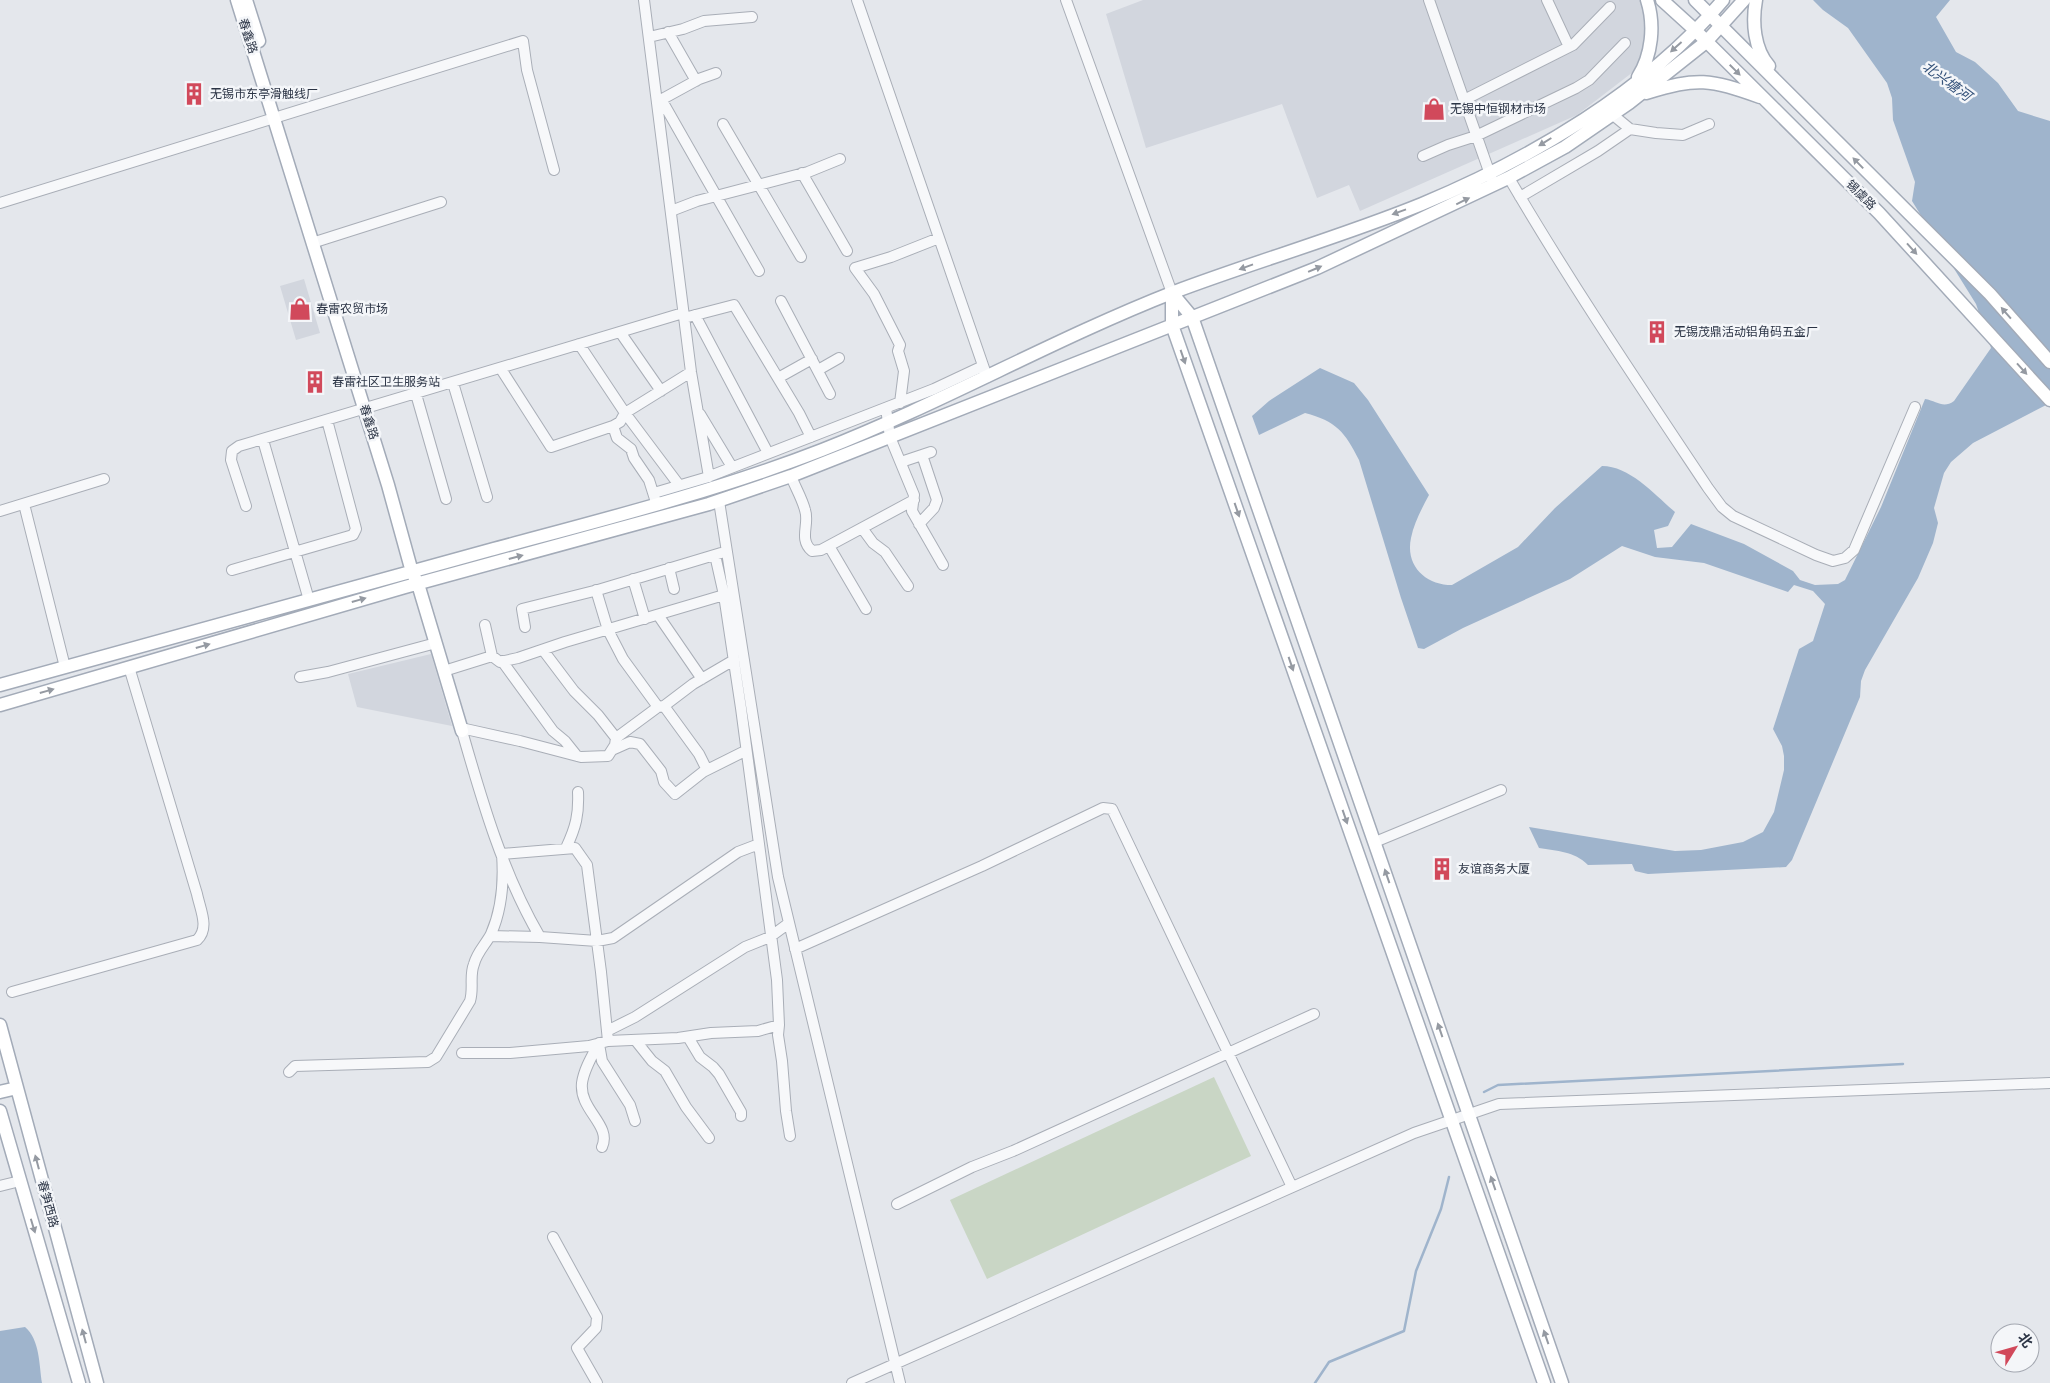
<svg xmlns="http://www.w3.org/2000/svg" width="2050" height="1383" font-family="'Work Sans','Noto Sans SC',sans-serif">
<rect width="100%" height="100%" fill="#e4e7ec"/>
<path fill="#d2d6de" d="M1143 0H1641L1658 17 1633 72 1577 115 1360 211 1349 185 1317 198 1282 104 1146 148 1106 14Z
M304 279 320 333 296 340 280 286Z
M431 654 452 726 357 707 348 674Z"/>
<path fill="#c9d6c5" d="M1214 1077 1251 1156 987 1279 950 1200Z"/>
<path fill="#9fb4cc" d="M1813 0H1950L1936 17 1956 52 1975 62 1998 83 2018 111 2050 121V403L1973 443 1951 462 1944 473 1934 508 1938 523 1933 543 1918 578 1865 670 1861 681 1860 697 1792 860 1786 867 1648 874 1635 871 1632 864 1588 865C1574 851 1557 851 1539 848L1529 827 1675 851 1701 850 1743 842 1763 832 1774 812 1784 770V756L1782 746 1773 729 1799 649 1813 641 1825 604 1813 591 1794 585 1788 592 1704 563 1655 557 1622 546 1570 579 1463 628 1424 649 1418 648 1401 598 1359 460C1345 432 1336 421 1305 413L1259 435 1252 416 1269 401 1320 368 1354 383 1368 400 1429 495C1422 508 1414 523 1411 538 1405 566 1426 585 1452 585L1518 547 1555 508 1602 466C1630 466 1655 495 1675 512L1668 526 1654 530 1657 548 1672 547 1691 524 1744 544 1793 571 1800 580 1815 585 1838 584 1845 580 1881 507 1925 399C1937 401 1943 409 1954 401L1991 348 1976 304 1912 201 1915 182 1893 120 1892 98 1887 83 1848 28 1823 10Z
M25 1327C40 1340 39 1364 42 1383H0V1331Z"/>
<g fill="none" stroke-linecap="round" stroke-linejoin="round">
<path stroke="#9fb4cc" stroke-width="2.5" d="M1484 1092 1498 1085 1903 1064
M1315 1383 1329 1362 1404 1331 1416 1271 1441 1209 1449 1177"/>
<defs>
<path id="minor" d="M644 0 691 372 709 477
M857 0 987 377
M1066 0 1172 293
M1429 0 1492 180
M1547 0 1569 47
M668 32 696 81
M649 37 683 29 704 21 752 17
M1464 100 1573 45 1610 7
M657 102 665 106 759 271
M657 102 699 79 716 73
M1613 115 1630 129 1656 133 1683 135 1709 124
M723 124 801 257
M1423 156 1448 145 1476 136 1576 88 1589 80 1625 43
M802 173 847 251
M1509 178C1571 284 1640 386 1708 488L1722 507 1733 516 1816 555 1833 561 1845 558 1854 550 1915 407
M1520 197 1598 151 1630 129
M0 203 523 41 527 70 554 170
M671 211 697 201 808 172 840 159
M312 243 441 202
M781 301 830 394
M695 315 768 453
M684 318 734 305 799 413 811 437
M620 332 661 391
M579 344 625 413 679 485
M501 369 551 447 613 426
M818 370 839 358
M778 378 812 359
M453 383 487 497
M416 394 446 499
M900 403 904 371 898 351 900 345 874 294 855 268 891 257 939 238
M886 408 890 437 914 495 912 511 943 565
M700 414 732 467
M263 440 309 600
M901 462 931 452
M791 476C795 487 802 498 805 510 810 524 798 539 812 551L821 550 914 500
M654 493 705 478 934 389 983 366
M655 499 649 480 634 458 631 449 617 438 613 426 620 422 625 413 691 372
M719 501 778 877 900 1383
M24 504 65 667
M246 506 231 460 232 451 239 446 683 313
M0 511 104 479
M919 524 934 508 937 500 922 455
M862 528 873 543 885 552 908 586
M829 546 866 609
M715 555 724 595 741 708 777 980 779 1025 778 1035 782 1061 786 1111 790 1136
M669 568 674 589
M232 570 353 535 356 529 327 420
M633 579 645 619
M596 590 608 630 623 659 658 707
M658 615 702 679
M485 625 492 656
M525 627 522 609 598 590 721 553
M543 650 574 691 598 715 616 738
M502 661 553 731 565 741 577 756
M444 671 492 656 500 662 518 658 565 642 724 595
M300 677 328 672 436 643
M664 706 699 754 707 770
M461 728 520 741 581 757 608 756 615 745 616 738 658 707 664 706 693 684 734 660
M462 731C482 801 503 874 540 937L597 941 613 938 738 852 759 844
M612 750 630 742 640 744 661 771 664 782 675 794 703 772 745 751
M1375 842 1501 790
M566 848C576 827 579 814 578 792
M490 936 540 937
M795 949 982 866 1103 808 1112 809 1292 1187
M12 992 197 940C210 928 200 909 197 894L129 667
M607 1031 635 1017 745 947 770 937 789 923
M688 1037 700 1057 713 1067 719 1074 741 1112V1116
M636 1041 652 1061 665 1071 686 1107 709 1138
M599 1043C592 1056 584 1069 582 1083 579 1110 612 1125 602 1147
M599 1044 602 1061 630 1105 635 1121
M462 1053H510L589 1046 608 1041 678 1038 711 1033 758 1031 779 1025
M289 1072 295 1066 428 1062 436 1057 470 1001C474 988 469 976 474 964 477 952 486 944 491 934 502 909 504 881 502 854L575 848 587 865 601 972 608 1041
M0 1186 20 1181
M897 1204 972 1167 1013 1151 1314 1014
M553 1237 597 1317 596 1328 577 1348 597 1383
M852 1383 1414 1133 1499 1104 2050 1083"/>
<path id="major" d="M237 0 388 485 412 572 418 584 462 731
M246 0 259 41
M1662 0 1695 30 1879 213 2050 400
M1695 0 1990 294 2050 362
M1756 0C1752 22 1754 49 1769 66
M1638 77C1652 55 1655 25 1647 0
M1646 93C1698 77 1709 79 1760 97
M1172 293 1192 317 1562 1383
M1172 293V325L1544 1383
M0 685C163 640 326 595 490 550 601 520 714 492 822 450 942 403 1054 339 1174 292 1256 261 1341 237 1422 204 1530 159 1647 91 1723 0
M0 705 405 587 709 504 791 476 1317 268 1508 178 1565 147 1629 103 1706 42 1744 0
M0 1025 97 1383
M0 1092 17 1088
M0 1111 79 1383"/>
</defs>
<use href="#minor" stroke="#a9aeb7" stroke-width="12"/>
<use href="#major" stroke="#a3abb8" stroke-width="15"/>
<use href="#minor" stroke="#f7f8fa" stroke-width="10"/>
<use href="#major" stroke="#fff" stroke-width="12"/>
</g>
<defs><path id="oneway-solid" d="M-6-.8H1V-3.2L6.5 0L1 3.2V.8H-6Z" transform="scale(1.25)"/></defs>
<g fill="#959aa2">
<use href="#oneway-solid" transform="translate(1676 47) rotate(138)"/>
<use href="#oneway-solid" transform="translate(1735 70) rotate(45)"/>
<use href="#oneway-solid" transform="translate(1545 142) rotate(148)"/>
<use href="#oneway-solid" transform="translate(1858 163) rotate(-134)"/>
<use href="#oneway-solid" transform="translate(1463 201) rotate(-26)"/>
<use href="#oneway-solid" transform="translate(1399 212) rotate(160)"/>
<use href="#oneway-solid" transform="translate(1912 249) rotate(48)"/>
<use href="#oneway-solid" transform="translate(1246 267) rotate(160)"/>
<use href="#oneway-solid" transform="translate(1315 269) rotate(-23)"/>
<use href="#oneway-solid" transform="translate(2006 313) rotate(-131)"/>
<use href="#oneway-solid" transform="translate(1183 357) rotate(71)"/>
<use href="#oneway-solid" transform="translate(2022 369) rotate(48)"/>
<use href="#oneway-solid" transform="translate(1237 510) rotate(71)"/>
<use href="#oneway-solid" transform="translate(516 557) rotate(-15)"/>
<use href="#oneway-solid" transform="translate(359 600) rotate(-16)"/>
<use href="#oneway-solid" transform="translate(203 646) rotate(-16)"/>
<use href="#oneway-solid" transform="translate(1291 664) rotate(71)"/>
<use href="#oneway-solid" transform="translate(47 691) rotate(-16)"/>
<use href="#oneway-solid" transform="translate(1345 817) rotate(71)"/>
<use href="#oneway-solid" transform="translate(1387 876) rotate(-109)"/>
<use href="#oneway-solid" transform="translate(1440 1030) rotate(-109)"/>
<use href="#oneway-solid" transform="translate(37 1162) rotate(-105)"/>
<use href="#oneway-solid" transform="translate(1493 1183) rotate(-109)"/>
<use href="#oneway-solid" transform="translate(33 1226) rotate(73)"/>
<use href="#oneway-solid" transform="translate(84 1336) rotate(-105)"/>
<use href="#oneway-solid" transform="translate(1546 1337) rotate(-109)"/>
</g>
<defs>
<symbol id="building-bare" viewBox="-9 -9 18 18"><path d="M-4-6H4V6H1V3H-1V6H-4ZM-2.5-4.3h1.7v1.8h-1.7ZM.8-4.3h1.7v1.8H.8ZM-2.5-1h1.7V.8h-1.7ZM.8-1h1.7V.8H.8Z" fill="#d1495b" stroke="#f4f6f9" stroke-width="2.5" paint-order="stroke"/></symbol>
<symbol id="shop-bare" viewBox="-9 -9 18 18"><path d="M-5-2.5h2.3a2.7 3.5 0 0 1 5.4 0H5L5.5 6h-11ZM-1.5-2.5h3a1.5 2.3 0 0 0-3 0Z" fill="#d1495b" stroke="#f4f6f9" stroke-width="2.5" paint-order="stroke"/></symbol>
</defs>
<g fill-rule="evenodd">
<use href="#building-bare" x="178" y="78" width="32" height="32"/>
<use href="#shop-bare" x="1418" y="93" width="32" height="32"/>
<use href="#shop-bare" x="284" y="293" width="32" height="32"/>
<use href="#building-bare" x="1641" y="316" width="32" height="32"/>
<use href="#building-bare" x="299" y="366" width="32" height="32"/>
<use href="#building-bare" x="1426" y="853" width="32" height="32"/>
</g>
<g text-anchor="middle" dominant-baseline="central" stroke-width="5" stroke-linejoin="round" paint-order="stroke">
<g font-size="12" fill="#2b3445" stroke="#f4f6f9">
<text transform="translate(248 36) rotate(72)">春鑫路</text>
<text transform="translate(1861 195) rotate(45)">锡虞路</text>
<text transform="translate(369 422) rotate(72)">春鑫路</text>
<text transform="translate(48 1204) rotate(75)">春笋西路</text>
</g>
<g font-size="12" fill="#2b3445" stroke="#f4f6f9" text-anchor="start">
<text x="210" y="94">无锡市东亭滑触线厂</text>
<text x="1450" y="109">无锡中恒钢材市场</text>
<text x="316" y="309">春雷农贸市场</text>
<text x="1674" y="332">无锡茂鼎活动铝角码五金厂</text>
<text x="332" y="382">春雷社区卫生服务站</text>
<text x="1458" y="869">友谊商务大厦</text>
</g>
<g font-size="14" font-style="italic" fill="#34527a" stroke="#f4f6f9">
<text transform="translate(1947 81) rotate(36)">北兴塘河</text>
</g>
</g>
<g transform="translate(2015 1348) rotate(53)"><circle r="24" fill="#f4f6f9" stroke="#a4a8b1"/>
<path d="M0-4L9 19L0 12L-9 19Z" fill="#d1495b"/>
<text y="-8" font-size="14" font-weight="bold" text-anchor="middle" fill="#2b3445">北</text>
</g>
</svg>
